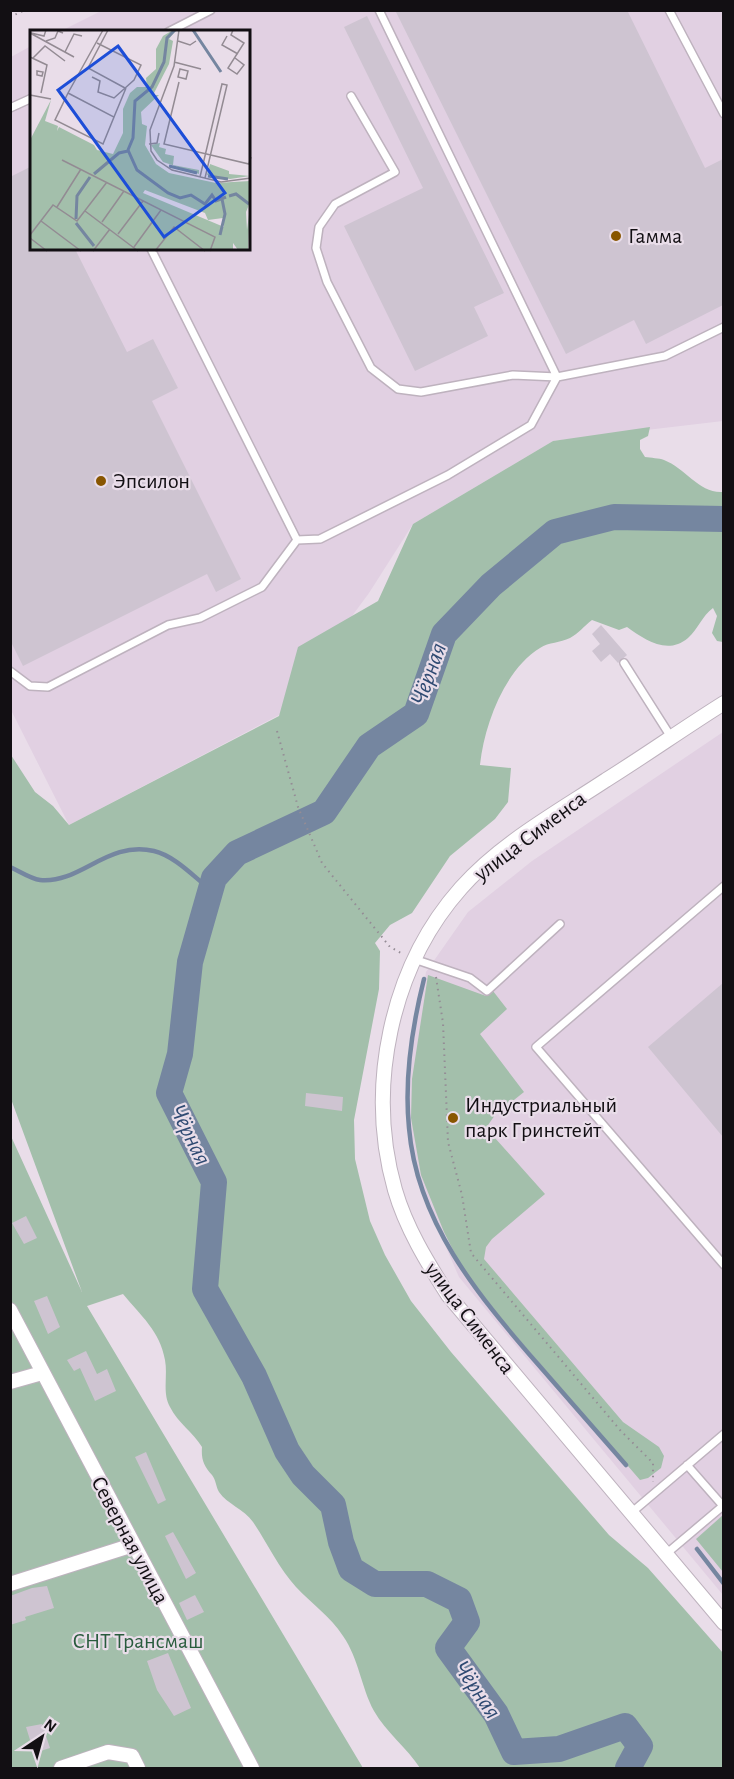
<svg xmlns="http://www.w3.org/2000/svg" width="734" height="1779" font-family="'Alegreya Sans',sans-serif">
<rect width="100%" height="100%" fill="#e9dde9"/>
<path fill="#e1d0e2" d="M103 10 723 11V421L553 441 413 524 369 593 279 715 69 825 11 710V57L31 46 32 249H249V32L61 31Z
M723 732V1595L459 1277 416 1179 407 1120 413 1045 426 972 468 912 532 861Z"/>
<path fill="#a3bfab" d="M650 427 648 436 640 440V449L645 457C651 458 659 458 664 460 685 468 700 494 723 492V642L717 641 712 633 717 616 713 608C702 616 698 629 688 638 667 656 644 639 627 627L619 630 592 620C584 626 579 633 570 638 560 643 549 642 540 648 504 670 484 726 480 765L511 768 508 802 495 819 450 856 412 913 390 925 375 943 380 951 379 989 354 1120 355 1159 370 1221 385 1255 411 1301 451 1352 609 1535 648 1568 723 1653V1768H420C407 1748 386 1732 374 1711 361 1687 359 1659 343 1636 330 1616 312 1604 296 1587 278 1567 268 1544 253 1522 244 1509 227 1504 219 1492 216 1487 216 1480 212 1475 204 1466 201 1460 202 1447 193 1432 178 1423 170 1407 162 1393 168 1376 165 1360 160 1331 141 1316 123 1294L87 1306 363 1768H11L10 1134 82 1292 11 1099V755L35 792 53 806 69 825 279 716 298 647 378 601 413 524 553 441Z
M428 975 486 996 493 991 507 1009 480 1034 524 1092 495 1115 486 1128 545 1194 492 1239 486 1247 484 1259 623 1422 659 1447 664 1456 661 1468 648 1478 640 1480 503 1321 462 1268 444 1232 421 1175 411 1118 412 1079Z
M723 1515V1572L696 1539Z"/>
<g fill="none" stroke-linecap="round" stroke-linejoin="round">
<path stroke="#7586a0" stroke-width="4.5" d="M10 867C19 871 31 879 40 880 81 884 107 840 154 851 175 856 194 877 211 890
M424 979C412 1027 404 1078 409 1128 417 1222 477 1294 536 1362 566 1396 596 1431 626 1465
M697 1549 724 1584"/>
<path stroke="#7586a0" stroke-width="26" d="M628 1768 640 1746 625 1726 559 1749 514 1752 496 1714 448 1648 467 1622 459 1600 427 1584H375L351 1569 341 1542 333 1505 303 1475 287 1451 254 1376 205 1289 214 1182 169 1093 180 1054 190 962 214 878 237 853 324 812 369 746 416 714 444 634 491 585 555 532 614 517 724 519"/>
</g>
<path fill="#cec4d1" d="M395 10H627L705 168 723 159V305L646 344 634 320 566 354Z
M367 16 504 293 474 307 488 336 415 371 344 226 423 188 344 27Z
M32 166V249H75L127 352 153 339 178 388 152 401 241 579 216 592 207 574 23 666 10 640V177Z
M601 625 627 655 618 663 610 654 601 662 592 651 600 644 592 634Z
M723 983V1137L648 1047Z
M306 1093 343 1097 342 1111 305 1106Z
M26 1216 37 1238 24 1244 12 1223Z
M47 1296 60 1327 48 1334 34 1301Z
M86 1351 97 1374 107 1369 116 1391 95 1401 80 1368 74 1371 67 1360Z
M146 1452 166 1500 158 1504 135 1457Z
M173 1532 196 1573 186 1579 165 1536Z
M47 1586 54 1608 25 1617 26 1620 10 1625V1596L32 1588Z
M195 1595 204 1612 187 1620 179 1603Z
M168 1653 191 1708 174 1716 157 1690 147 1661Z
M42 1724 50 1748 34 1753 26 1727Z"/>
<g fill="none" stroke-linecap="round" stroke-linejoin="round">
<defs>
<path id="service" d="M379 10 557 377
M669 10 724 114
M168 32 211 10
M351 96 395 172 335 204 319 227 316 248 327 282 371 368 398 389 421 392 513 375 557 377 665 356 724 327
M10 108 32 98
M297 540 320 539 448 475 531 425 557 377
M624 663 671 737
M10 671 30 686 48 687 168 625 200 618 262 587 297 540 151 249
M724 886 536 1047 724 1265
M414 959 470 978 487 991 560 924
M687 1465 723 1506
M631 1513 724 1434
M666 1554 724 1505"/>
<path id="minor" d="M724 703C684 728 646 755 606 780 556 813 501 843 461 888 390 968 366 1088 395 1190 406 1228 427 1262 448 1295L724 1623
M10 1310 252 1768
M10 1382 42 1373
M10 1584 133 1545
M61 1768 108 1752 132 1756 138 1768"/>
</defs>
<use href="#service" stroke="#beb2be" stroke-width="10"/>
<use href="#minor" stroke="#beb2be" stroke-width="16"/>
<path stroke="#948c95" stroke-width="2" stroke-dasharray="1.5 4.5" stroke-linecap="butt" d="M10 17 25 10
M277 731 298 807 322 863 390 947 401 953
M436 977 443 1023 448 1142 462 1195 471 1253 620 1430 653 1463V1482"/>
<use href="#service" stroke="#fff" stroke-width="7"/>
<use href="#minor" stroke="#fff" stroke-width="14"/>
</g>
<g fill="#885600" stroke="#e9dde9" stroke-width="2">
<circle cx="616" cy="236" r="6"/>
<circle cx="101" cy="481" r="6"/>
<circle cx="453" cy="1118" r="6"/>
</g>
<g text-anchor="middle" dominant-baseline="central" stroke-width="4.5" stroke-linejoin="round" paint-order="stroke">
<g font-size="22" fill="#120f13" stroke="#e9dde9" text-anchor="start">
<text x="628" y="236">Гамма</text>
<text x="113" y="481">Эпсилон</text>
<text x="465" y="1105">Индустриальный<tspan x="465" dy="25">парк Гринстейт</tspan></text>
</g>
<g font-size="22" fill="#120f13" stroke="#e9dde9">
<text transform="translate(530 836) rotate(-37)">улица Сименса</text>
<text transform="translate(470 1318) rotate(53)">улица Сименса</text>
<text transform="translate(130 1540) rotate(62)">Северная улица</text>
</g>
<g font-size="22" fill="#295b3d" stroke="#e9dde9">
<text x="138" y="1641">СНТ Трансмаш</text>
</g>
<g font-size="24" font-style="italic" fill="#2f4a72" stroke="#e9dde9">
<text transform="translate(429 674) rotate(-70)">Чёрная</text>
<text transform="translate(190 1135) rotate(64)">Чёрная</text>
<text transform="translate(477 1690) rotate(56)">Чёрная</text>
</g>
</g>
<g transform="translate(30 30)">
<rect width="220" height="220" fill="#e9dde9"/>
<path d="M143 0H146L139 9 143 11 139 34 123 65H129L111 82 112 94 117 96 115 115 126 134 139 143 186 153 220 151V172L216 182 217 200 220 177 218 220H208L203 213V221L0 220V110L21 70 15 91 28 96 27 101 29 97 64 115 67 120 83 124 93 103V79L100 63 107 57H117L116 48 126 39V19L133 6ZM115 160 175 183 178 190 193 188 194 197 113 163ZM130 113 129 117 136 119 135 124 144 126 143 135 169 140V144L133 132 121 115ZM180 134 199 141V144L220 146 200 149 177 145Z" fill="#a3bfab" fill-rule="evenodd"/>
<path fill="none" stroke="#7586a0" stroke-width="3" d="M145 0 137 8 134 32 122 57 105 71 103 108 98 120 107 140 138 163 150 168 161 165 175 174 182 165 186 171 196 167M163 0 191 42M139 136 167 143M64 144 89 123 98 121M178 146 198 149M199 166 206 164 219 174M46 189 47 166 60 147M46 193 64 216M190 205 195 184 192 169"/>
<path fill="none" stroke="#938b93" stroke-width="1.5" d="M78 0 58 38 95 58M149 0 144 36 120 100 121 121 127 130 142 140 191 152 221 148M203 0 201 5 214 13 198 38 207 44 214 35 205 28M0 3 44 27M1 3 14 6 16 0M197 6 192 15 208 24M16 11 25 8 28 1 33 3M148 11 160 15 166 11M35 22 44 4 52 6M0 27 17 35 11 63M3 28 15 16 35 31M144 32 171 39M150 39 158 41 156 49 148 47ZM7 41 13 42 12 46 7 45ZM62 47 70 51 68 62 84 68 104 50 111 35 67 13M149 52 134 114 219 134 221 127M38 63 84 87 73 114 25 90 38 63 73 0M0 65 21 69M84 87 96 58M119 114 127 113 129 103M32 130 185 207 180 221M170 147 192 54 197 55 175 148M27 177 51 139M55 181 108 221M11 191 51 221M72 192 94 161M88 204 113 171M0 205 23 175 47 191 77 152M0 208 17 221M104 217 131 180M63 221 80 199M125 221 144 197 175 221"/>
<path fill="#1d4ed8" fill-opacity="0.15" stroke="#1d4ed8" stroke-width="3" d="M88 16 195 163 134 207 28 60Z"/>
<rect width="220" height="220" fill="none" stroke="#120f13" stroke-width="3"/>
</g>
<rect width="734" height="1779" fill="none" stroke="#120f13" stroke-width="24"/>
<g transform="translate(42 1737) rotate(36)" stroke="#e9dde9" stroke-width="4.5" paint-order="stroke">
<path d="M0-4.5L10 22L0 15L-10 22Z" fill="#120f13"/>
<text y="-9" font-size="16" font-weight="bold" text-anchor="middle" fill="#120f13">N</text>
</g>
</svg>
